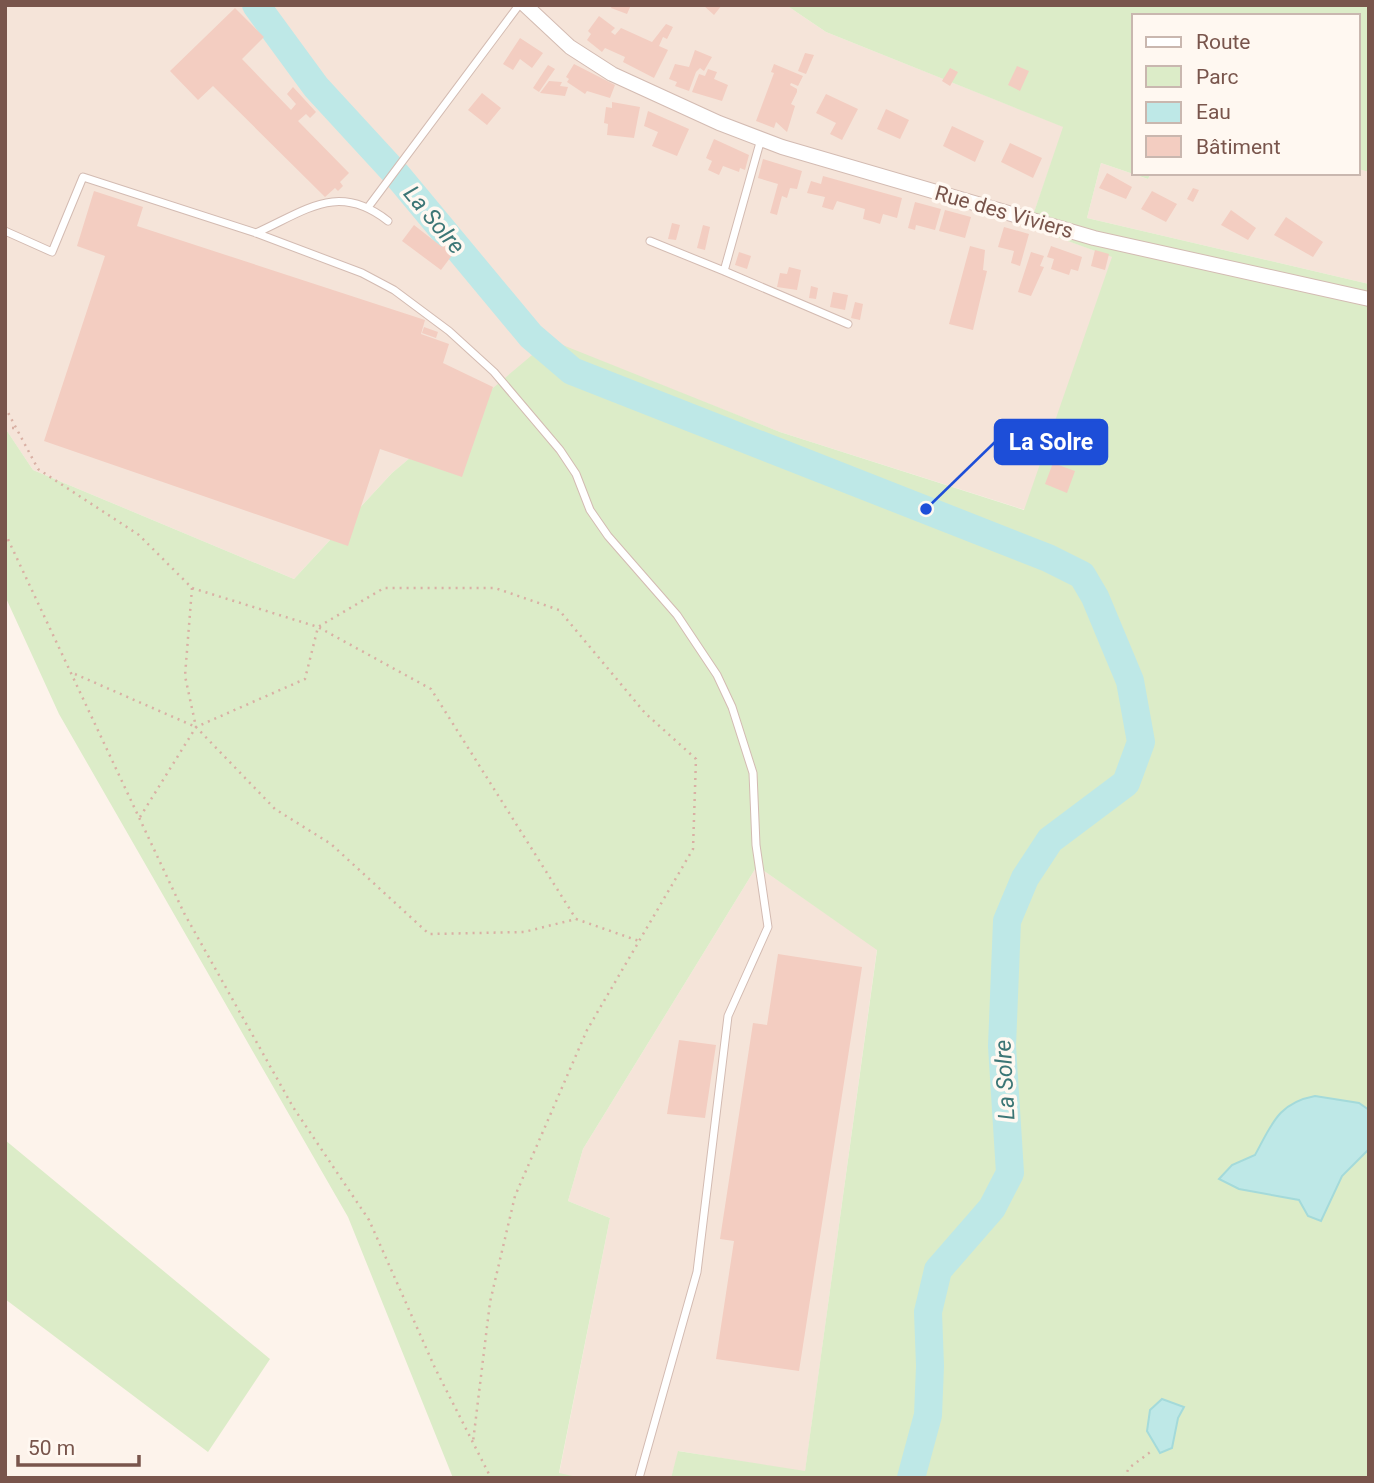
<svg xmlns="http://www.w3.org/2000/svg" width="1374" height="1483" font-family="Roboto,sans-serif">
<rect width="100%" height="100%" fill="#fdf3eb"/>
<path fill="#f5e4d9" d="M5 5H786L826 32 1064 127 1029 227 1113 257 1025 510 780 432 550 341 392 473 294 579 33 470 5 428Z
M1101 163 1148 179 1151 173H1358V169L1369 172V284L1087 218Z
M757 866 877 949 805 1472 679 1451 671 1478H582L559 1474 610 1218 568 1201 583 1149Z"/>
<path fill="#dcecc8" d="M786 5H1369V172L1358 169V16H1134V173H1151L1148 179 1101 163 1087 218 1369 284V1478H671L678 1451 805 1471 877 950 757 866 583 1149 568 1201 610 1218 559 1473 582 1478H453L348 1217 59 714 5 596V428L33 470 294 579 392 473 550 340 780 432 1024 510 1112 257 1029 227 1063 127 826 32Z
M5 1140 270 1359 208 1452 5 1299Z"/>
<path fill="#bee8e7" stroke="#a4dada" stroke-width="2" d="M1315 1096 1359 1103 1369 1110V1149L1342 1176 1321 1221 1308 1216 1299 1200 1239 1189 1219 1179 1232 1165 1255 1155C1272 1124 1278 1103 1315 1096Z
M1162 1399 1184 1407 1178 1418 1172 1448 1160 1453 1147 1431 1150 1410Z"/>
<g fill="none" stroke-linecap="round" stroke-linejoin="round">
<path stroke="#bee8e7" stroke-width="28" d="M256 5 316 87 397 175 531 336 572 371 1048 558 1082 575 1095 597 1130 681 1141 742 1126 783 1050 840 1025 878 1007 921 1002 1046 1010 1173 992 1208 938 1270 928 1312 930 1366 928 1415 911 1478"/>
</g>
<path fill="#f3cdc1" d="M612 5H631L627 14 611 8Z
M703 5H722L714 15Z
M235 8 264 37 242 59 291 110 296 104 287 94 293 87 316 112 310 118 306 114 298 121 349 173 340 182 343 186 338 191 335 188 325 197 213 86 198 100 170 71Z
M599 16 615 28 611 32 615 35 621 28 652 42 666 24 673 27 667 39 663 37 659 46 668 50 654 78 623 62 625 57 605 48 602 52 587 40 591 34 588 31Z
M520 38 543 53 532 68 520 59 513 70 503 64Z
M695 50 712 57 704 71 700 68 696 72 689 91 675 86 677 82 669 79 675 64 689 67Z
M805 53 814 55 806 74 798 71Z
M574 64 615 85 610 98 587 91 585 94 567 82 569 79 566 77Z
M774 64 803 76 798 86 791 83 790 85 797 89V92L791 104 795 106 787 132 776 122 774 128 756 121 774 73 771 72Z
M548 65 555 69 539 92 533 88Z
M1017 66 1029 71 1020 91 1008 85Z
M950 68 958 72 950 86 942 81Z
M708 69 717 72 714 79 728 85 722 101 692 92 699 74 705 76Z
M549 81 562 82 560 86 568 87 565 96 540 93Z
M482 93 501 108 487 125 468 110Z
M826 94 858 109 842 140 830 134 836 123 816 113Z
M612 102 640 107 634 138 607 135 608 124 604 123 606 107 612 108Z
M886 109 909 120 900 139 877 129Z
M648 111 689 129 677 156 652 146 658 132 644 126Z
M952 126 984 141 975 162 943 146Z
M714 139 749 155 745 170 740 168 739 172 723 166 719 175 708 170 712 161 706 158Z
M1010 143 1042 158 1033 178 1001 162Z
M763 159 802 171 797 189 790 188 787 198 782 196 777 215 770 213 778 184 758 178Z
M1107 173 1132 187 1126 199 1099 188Z
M823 176 902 198 897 218 883 214 880 224 874 222 863 219 865 209 837 201 833 210 822 207 825 197 807 193 811 181 821 184Z
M1193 188 1199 190 1193 202 1187 199Z
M94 191 143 207 137 226 425 320 421 334 449 344 443 363 493 387 462 477 380 449 348 546 44 441 105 256 77 246Z
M1152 191 1177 204 1166 222 1141 209Z
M915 202 941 209 935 230 916 225 915 230 908 228Z
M945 210 971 217 965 238 939 231Z
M1231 210 1256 228 1248 240 1221 225Z
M1286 217 1323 242 1313 257 1274 235Z
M672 223 680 225 676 240 668 239Z
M414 225 442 247 444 244 453 254 441 270 402 241Z
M703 225 710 227 705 250 697 248Z
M1004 227 1029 234 1020 266 1011 263 1014 251 998 247Z
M970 246 985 250 983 270 987 271 973 330 949 324Z
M1051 246 1082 257 1078 271 1071 269 1069 275 1051 269 1054 259 1047 257Z
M1095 250 1109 254 1105 270 1091 266Z
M739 252 751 256 747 269 735 265Z
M1031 252 1044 256 1040 266 1044 267 1031 296 1018 292Z
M789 267 801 270 797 290 777 287 780 273 787 274Z
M811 286 818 288 816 299 809 298Z
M833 292 848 295 845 310 830 307Z
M855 302 863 304 860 320 851 318Z
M424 327 438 332 436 338 422 333Z
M1053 463 1075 471 1067 493 1045 484Z
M778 954 862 967 799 1371 716 1359 734 1241 720 1239 753 1023 767 1025Z
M679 1040 716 1045 705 1118 667 1114Z"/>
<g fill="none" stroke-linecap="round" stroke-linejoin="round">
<defs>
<path id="lane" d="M761 139 724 271 848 324
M369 206 519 5
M5 231 52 252 83 177 256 233 362 273 394 290 449 331 494 372 560 450 576 474 590 510 608 536 677 615 717 675 732 707 753 773 756 845 768 927 728 1016 697 1272 639 1478
M256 233C307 210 338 182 388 221
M650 241 724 271"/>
<path id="street" d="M525 5 570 47 612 74 719 123 782 147 1094 238 1369 299"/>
</defs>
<use href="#lane" stroke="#d3bbb2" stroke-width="9"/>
<use href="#street" stroke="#d3bbb2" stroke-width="16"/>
<path stroke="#d9b0a4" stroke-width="2.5" stroke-dasharray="2 5" stroke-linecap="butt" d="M5 407 38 469 139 535 192 588 318 627 384 588H495L559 610 645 713 696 759 693 849 587 1030 515 1196 490 1302 473 1442
M5 428H16
M5 533 184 913 293 1107 369 1220 435 1368 491 1478
M192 588 185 676 196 727 275 809 331 844 429 934 524 932 576 919 639 941
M75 674 196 727
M140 817 196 727 305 679 318 627 431 689 576 919
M1124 1478 1129 1468 1153 1450"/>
<use href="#lane" stroke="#fff" stroke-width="7"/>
<use href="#street" stroke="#fff" stroke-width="14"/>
</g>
<g text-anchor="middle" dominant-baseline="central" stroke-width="7" stroke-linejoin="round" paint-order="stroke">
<g font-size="21" fill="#79554c" stroke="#fff8f1">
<text transform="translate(1004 212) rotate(16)">Rue des Viviers</text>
</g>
<g font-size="23" font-style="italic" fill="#3c7676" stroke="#fff8f1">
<text transform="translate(434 220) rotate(50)">La Solre</text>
<text transform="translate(1005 1080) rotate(-93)">La Solre</text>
</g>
</g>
<path fill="none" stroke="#1d4ed8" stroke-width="2.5" d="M926 509L995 442"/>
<circle fill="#1d4ed8" stroke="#fff8f1" stroke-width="2.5" cx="926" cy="509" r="7"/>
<rect fill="#1d4ed8" stroke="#1d4ed8" stroke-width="2.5" x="995" y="420" width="112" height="44" rx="7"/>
<g font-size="23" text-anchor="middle" font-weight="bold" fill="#fff">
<text x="1051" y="450">La Solre</text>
</g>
<rect width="1374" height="1483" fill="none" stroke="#79554c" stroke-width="14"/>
<rect x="1132" y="14" width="228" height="161" fill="#fff8f1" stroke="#c9b7af" stroke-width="2"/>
<rect x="1146" y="37" width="35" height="10" fill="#ffffff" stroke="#c9b7af" stroke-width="2"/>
<text x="1196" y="49" font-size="21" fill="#79554c">Route</text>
<rect x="1146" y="66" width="35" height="21" fill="#dcecc8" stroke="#c9b7af" stroke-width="2"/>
<text x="1196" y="84" font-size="21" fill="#79554c">Parc</text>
<rect x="1146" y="102" width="35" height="21" fill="#bee8e7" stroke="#c9b7af" stroke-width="2"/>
<text x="1196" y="119" font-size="21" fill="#79554c">Eau</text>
<rect x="1146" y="136" width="35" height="21" fill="#f3cdc1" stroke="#c9b7af" stroke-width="2"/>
<text x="1196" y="154" font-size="21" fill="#79554c">Bâtiment</text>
<path d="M18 1455v10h121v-10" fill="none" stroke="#79554c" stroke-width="3.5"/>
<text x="28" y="1455" font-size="21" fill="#79554c" stroke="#fff8f1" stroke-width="5" paint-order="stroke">50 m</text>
</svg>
